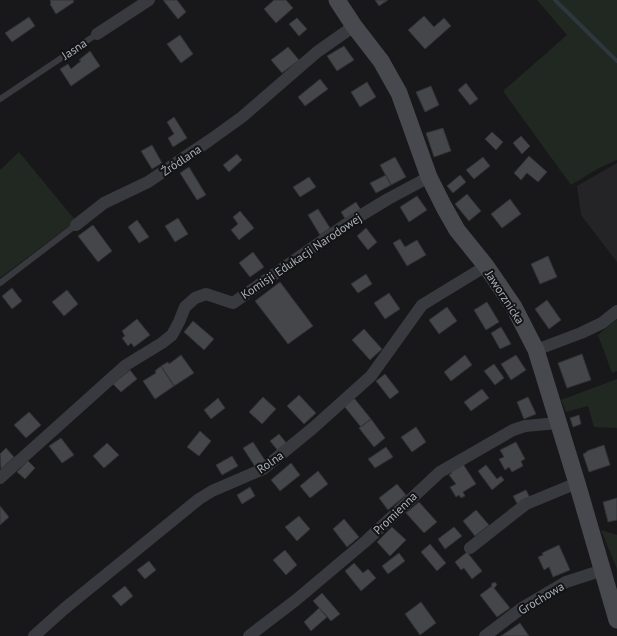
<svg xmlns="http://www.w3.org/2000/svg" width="617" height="636" font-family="'PT Sans',sans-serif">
<rect width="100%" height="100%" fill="#18181a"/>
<path fill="#242427" d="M617 163V262L581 215 577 186Z"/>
<path fill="#202821" d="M537 0H617V160L599 168 571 185 503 91 567 35Z
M19 152 76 221 0 278V170Z
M617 319V371L612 373 598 335Z
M617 379V428L594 427 588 406 566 412 561 400Z
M601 530 617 535V569Z"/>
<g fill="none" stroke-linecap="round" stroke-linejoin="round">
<path stroke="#2e373d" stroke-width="4" d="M555 0 617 61"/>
</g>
<path fill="#45464a" stroke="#323236" d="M50 0H73L74 2 56 14 50 4 51 3Z
M163 0H177L186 12 178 19Z
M274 0H286L293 8 276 23 264 9Z
M375 0H388L379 6Z
M424 16 434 27 444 18 451 26 425 49 408 30Z
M29 17 35 26 12 42 5 33Z
M297 18 307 29 299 36 289 24Z
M180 35 193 54 181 63 167 44Z
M344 46 354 60 337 71 327 56Z
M288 47 299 60 282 73 271 60Z
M90 51 100 66 71 86 60 69 68 64 71 69 81 61 79 60Z
M320 79 328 89 305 106 298 97Z
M367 82 376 97 360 107 351 92Z
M466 83 478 99 470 105 458 90Z
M431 86 439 105 425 112 416 92Z
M174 117 187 138 173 147 168 138 174 134 167 122Z
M443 128 451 151 434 157 426 133Z
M492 132 503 142 496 150 485 139Z
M521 136 530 146 522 154 513 143Z
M152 145 162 163 152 169 141 151Z
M237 154 242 160 229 172 223 165Z
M529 156 547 172 538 182 527 173 521 180 514 173Z
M395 157 406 177 391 185 380 165Z
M483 157 490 166 474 179 466 170Z
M189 167 206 195 197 200 180 173Z
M386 175 391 185 376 193 370 183Z
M460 175 466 182 453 193 447 186Z
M309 177 316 187 300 197 293 187Z
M467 194 481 211 469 221 455 204Z
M417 196 427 210 409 222 400 207Z
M510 199 521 214 502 228 491 214Z
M356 202 361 210 346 220 341 212Z
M318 209 330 228 320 235 308 215Z
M240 211 254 228 239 240 231 230 238 224 233 217Z
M178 218 188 234 175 242 165 226Z
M137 220 149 237 139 243 128 227Z
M93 225 112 251 98 262 78 236Z
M366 228 377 242 368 250 357 236Z
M400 239 405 247 417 240 426 255 407 266 393 243Z
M253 252 264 267 250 277 239 263Z
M548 256 557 277 540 284 531 264Z
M366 274 372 284 358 293 351 284Z
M280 282 313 326 288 344 255 301Z
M12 288 22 301 12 309 2 296Z
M67 290 78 304 64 316 52 302Z
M389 293 400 309 385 319 374 303Z
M547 300 561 320 549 329 535 309Z
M487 302 499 322 486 330 474 310Z
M447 307 457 321 439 334 429 320Z
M137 319 150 335 134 347 131 343 128 346 122 338 125 336 122 331Z
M193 321 214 339 204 350 184 332Z
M501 327 511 344 500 349 491 333Z
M364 329 382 349 370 360 352 340Z
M582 354 591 380 567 388 558 363Z
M181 355 194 373 174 386 161 366 168 362 169 364Z
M465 355 472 365 451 381 444 372Z
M516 355 526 370 511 380 501 364Z
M494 364 504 378 495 385 484 371Z
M161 366 174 386 155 399 143 381 156 373 155 371Z
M130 370 137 379 121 392 113 384Z
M385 374 399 392 390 399 376 381Z
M482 389 489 398 471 411 464 402Z
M299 395 316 413 304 424 287 406Z
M263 397 276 409 262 424 249 412Z
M528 397 536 414 524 419 517 402Z
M218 398 225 408 211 419 204 410Z
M354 398 371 419 361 427 344 406Z
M29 412 41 425 26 438 14 425Z
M579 415 581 424 573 427 570 418Z
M371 419 385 438 374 447 359 428Z
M416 427 426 442 412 452 401 437Z
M200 431 211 441 199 456 187 447Z
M279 434 288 445 279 452 270 441Z
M61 438 74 455 62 463 49 446Z
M253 442 266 462 256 468 243 448Z
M516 442 525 459 521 461 523 466 512 472 509 467 505 470 499 459 504 457 500 450Z
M107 443 119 455 104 468 93 456Z
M604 445 610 465 589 472 583 454 587 452V451Z
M386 447 393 457 375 468 368 459Z
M6 448 14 457 1 469 0 454Z
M232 456 238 466 222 475 216 465Z
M28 461 35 468 25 479 17 472Z
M291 463 300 475 280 491 271 480Z
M463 464 476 484 463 492 465 496 461 498 459 495 456 497 450 487 456 484 449 475 452 473 451 472Z
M486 465 497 479 501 476 504 480 492 490 478 471Z
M318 471 328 484 310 498 300 486Z
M397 484 406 495 388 510 379 498Z
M250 487 255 496 242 504 237 495Z
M526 490 530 498 518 505 513 496Z
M617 498V520L608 522 603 502Z
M419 502 437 522 424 533 406 513Z
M0 506 9 517 0 525Z
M476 510 489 525 475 536 463 521Z
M299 516 310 529 297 541 285 527Z
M344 519 359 537 347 547 333 529Z
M392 527 406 540 390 556 377 542Z
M454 527 462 536 445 549 438 539Z
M430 544 446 563 437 571 421 552Z
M559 545 570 570 553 577 549 567 544 570 538 557 543 555 542 553Z
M285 550 297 565 286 575 273 560Z
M467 552 482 571 472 579 464 568 461 570 455 562Z
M399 553 405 561 388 574 382 566Z
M149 561 156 570 145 579 137 570Z
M354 563 363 573 368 569 376 578 361 591 345 571Z
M495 582 497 585 494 588 510 608 497 617 480 595 492 586 491 584Z
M125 586 133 596 121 606 112 596Z
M322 593 340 614 331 621 313 601Z
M421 602 436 623 420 635 405 614Z
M319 608 327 617 311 631 304 622Z
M520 623 529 636H501Z"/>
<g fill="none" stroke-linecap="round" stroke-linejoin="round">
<path stroke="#393a3f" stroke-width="6" d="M0 99 97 34
M0 283 76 225"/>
<path stroke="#393a3f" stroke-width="12" d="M97 34 149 0
M76 225 104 203 148 182 210 140 242 117 317 52 354 26
M536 350 581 333 602 323 617 311
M0 478 126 365 162 343 172 335 179 322 185 307 195 298 206 294 233 303 345 225 388 199 429 177
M470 548 526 504 577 483
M34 636 64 609 199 499 212 491 263 469 313 428 371 376 422 305 486 266
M249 636 296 600 366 541 440 472 513 430 525 426 558 423
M485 636 522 608 566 582 603 570"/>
<path stroke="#47494f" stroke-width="17" d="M337 0 354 26 381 61 399 93 429 177 444 207 457 230 486 266 514 307 536 350 577 483 617 620"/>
</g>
<g text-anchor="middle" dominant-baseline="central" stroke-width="4" stroke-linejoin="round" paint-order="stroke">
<g font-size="12" fill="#abb0b9" stroke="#131315">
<text transform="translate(74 49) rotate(-34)">Jasna</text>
<text transform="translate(181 160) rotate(-34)">Źródlana</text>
<text transform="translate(301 256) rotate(-34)">Komisji Edukacji Narodowej</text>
<text transform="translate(505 297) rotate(57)">Jaworznicka</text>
<text transform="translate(270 462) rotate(-35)">Rolna</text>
<text transform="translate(395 513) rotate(-44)">Promienna</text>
<text transform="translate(541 598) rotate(-31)">Grochowa</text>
</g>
</g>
</svg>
